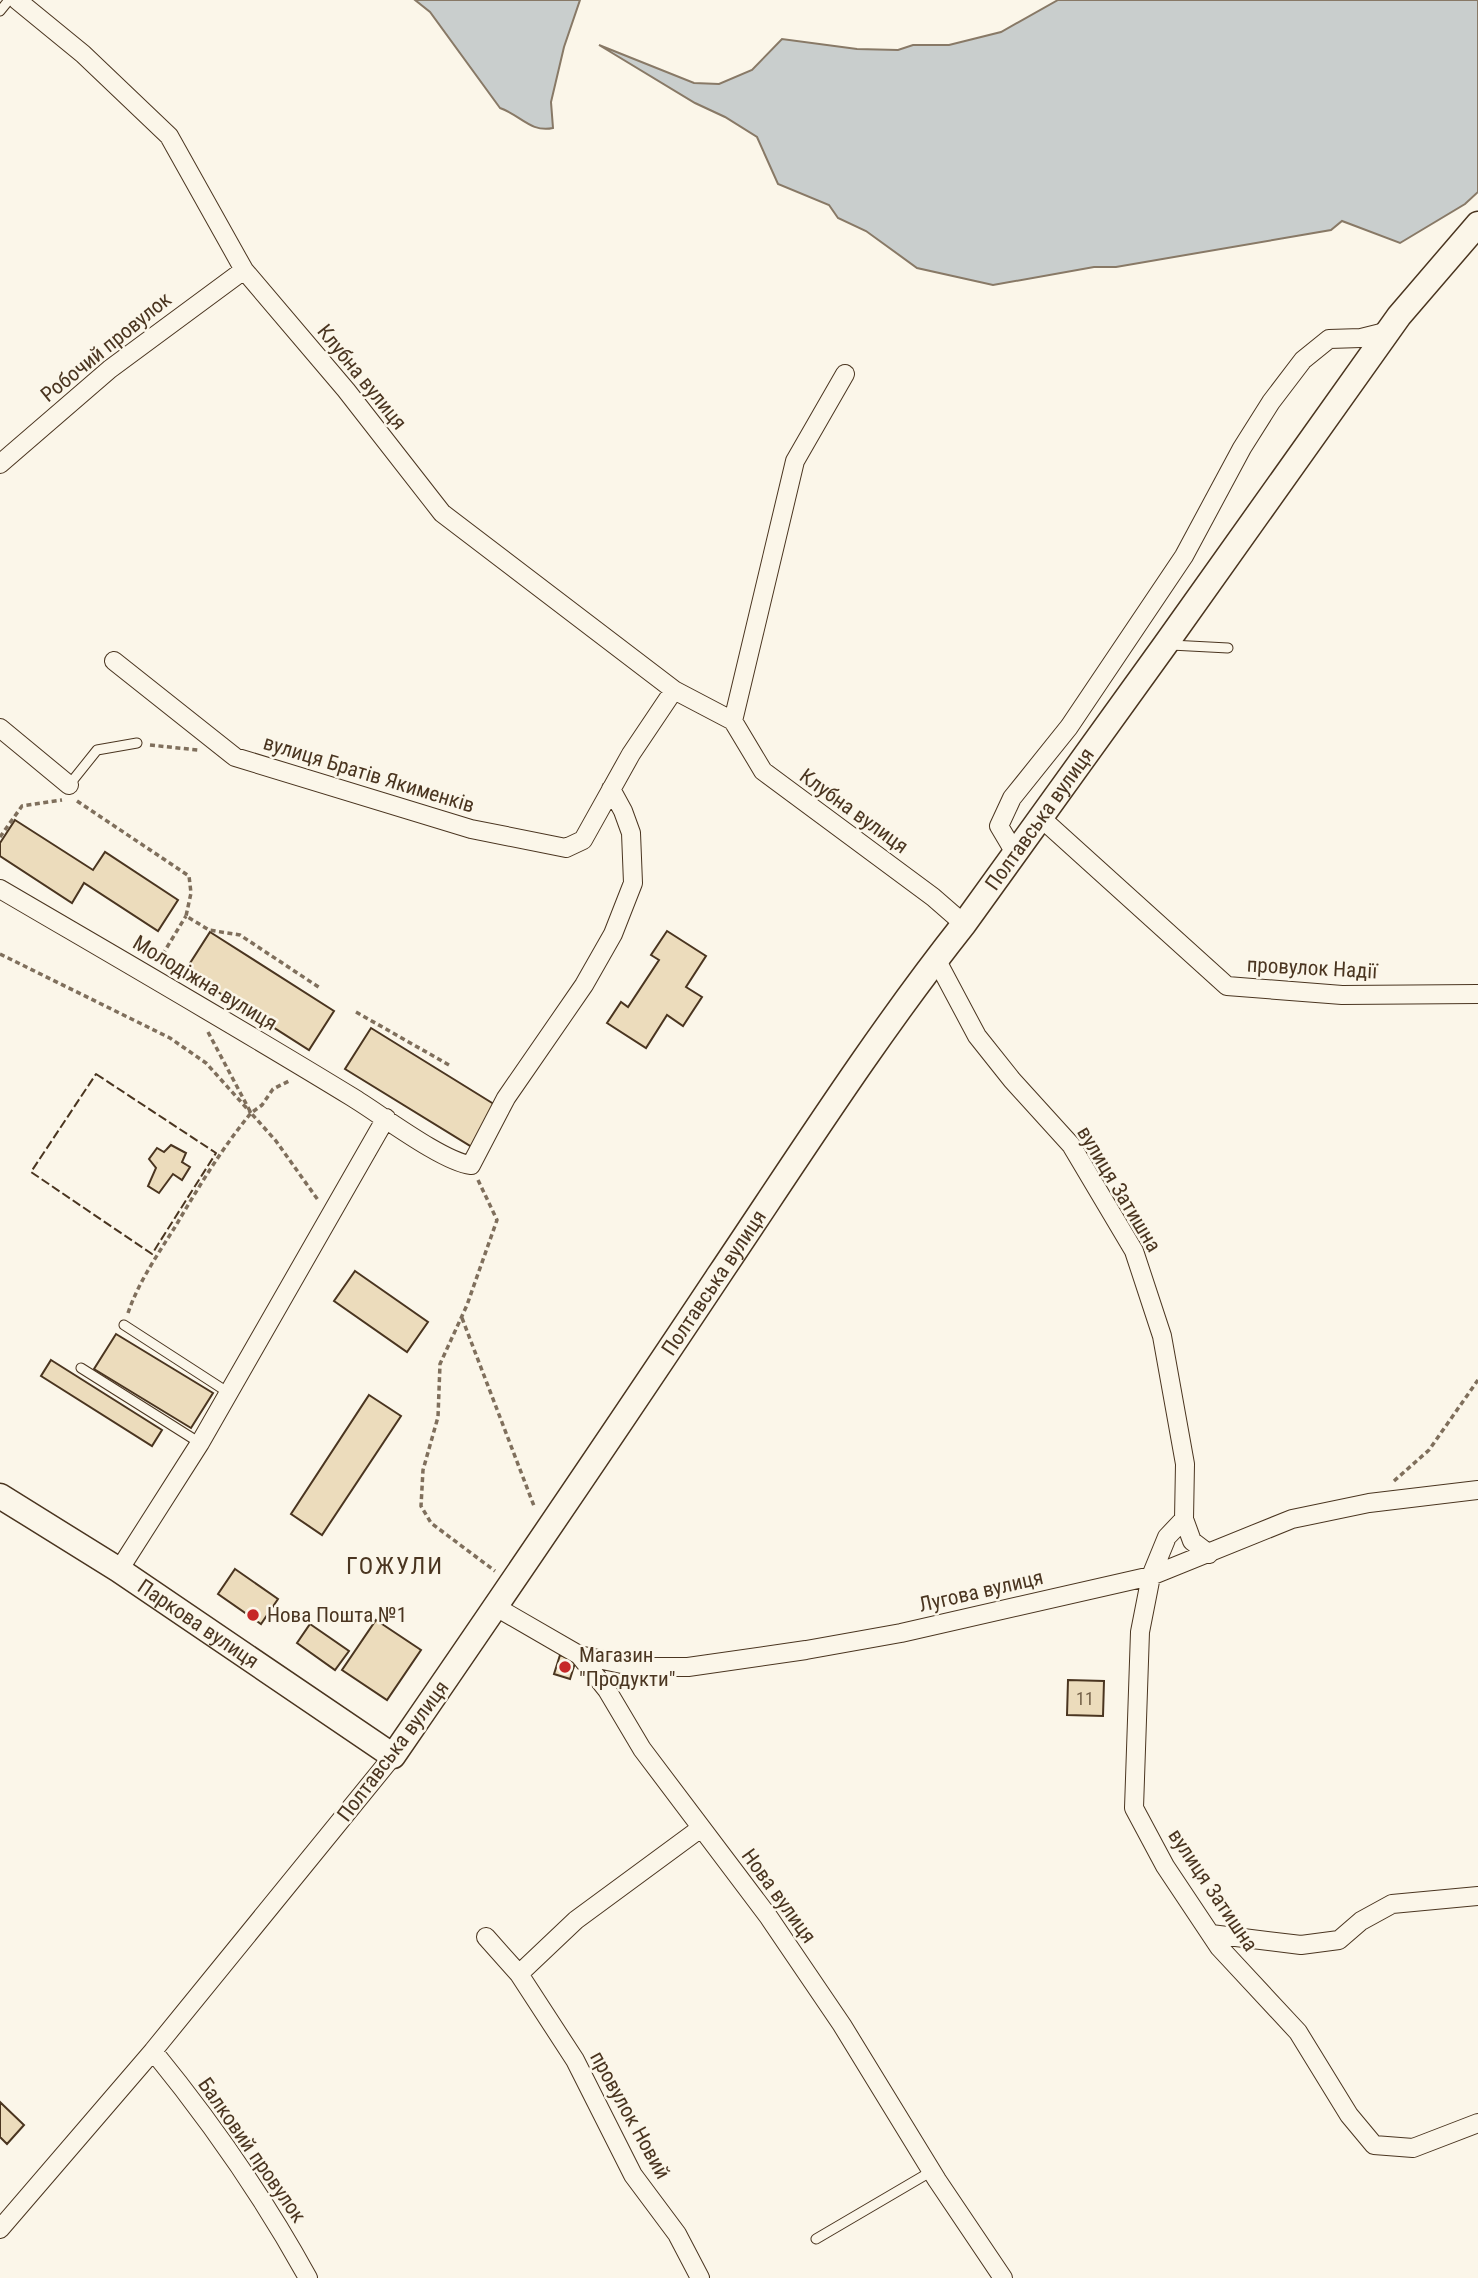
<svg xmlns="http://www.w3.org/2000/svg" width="1478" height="2278" font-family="'Roboto Condensed',sans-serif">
<rect width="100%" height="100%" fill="#fbf6e9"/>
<path fill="#c9cecd" stroke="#887966" stroke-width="2" d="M415 0H580L564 47 551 102 553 128C531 133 520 115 500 108L430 12Z
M1058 0H1478V192L1465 204 1400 243 1342 221 1331 230 1116 267H1094L993 285 917 268 866 231 838 218 829 205 778 184 757 137 725 117 695 103 599 45 694 83 719 84 752 70 782 39 857 49 898 50 913 45H949L1001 32Z"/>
<path fill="#ecdcbc" stroke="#4a3520" stroke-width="2" d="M15 820 93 870 105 852 178 900 158 931 84 883 72 903 0 856V843Z
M667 931 706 956 686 987 702 997 683 1026 667 1015 646 1048 607 1023 621 1002 628 1007 659 960 651 955Z
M210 932 334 1011 309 1050 185 971Z
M371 1028 497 1106 472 1147 345 1069Z
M171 1145 186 1153 182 1162 190 1167 182 1180 173 1174 159 1193 148 1186 156 1168 149 1159 157 1148 164 1152Z
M355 1271 428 1322 407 1352 334 1301Z
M116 1334 213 1393 191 1428 94 1369Z
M51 1360 162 1430 152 1446 41 1376Z
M369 1395 401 1416 322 1535 291 1514Z
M235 1569 278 1599 261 1624 218 1594Z
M376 1620 421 1650 387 1700 342 1670Z
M310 1624 349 1651 335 1670 297 1643Z
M560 1655 576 1660 570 1679 554 1674Z
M1068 1680 1104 1681 1103 1716 1067 1715Z
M0 2102 24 2125 7 2144 0 2137Z"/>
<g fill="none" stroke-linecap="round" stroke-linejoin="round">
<defs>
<path id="lane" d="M0 11 9 0
M1171 645 1228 648
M69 785 97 750 137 743
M124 1325 229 1393
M81 1368 200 1443
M816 2239 932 2171"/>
<path id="street" d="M17 0 83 54 169 136 244 270 346 390 442 513 674 690 733 721 763 771 933 897 964 924
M0 464 110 369 244 270
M114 661 235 757 471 829 566 848 583 840 631 754 674 690
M733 721 795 461 845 374
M0 728 69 785
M1040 817 1227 986 1342 995 1478 994
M1015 853 999 826 1012 798 1069 727 1184 556 1242 448 1271 402 1303 360 1329 339 1361 338 1389 331
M0 889C118 958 236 1026 352 1097 380 1114 443 1162 471 1165L506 1098 584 985 613 934 633 883 631 833 623 811 611 789
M936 959 977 1036 1012 1080 1071 1145 1134 1251 1162 1336 1185 1464 1184 1519 1192 1541 1209 1554
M1184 1519 1167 1537 1151 1576 1140 1632 1134 1808 1165 1866 1219 1947 1298 2032 1349 2115 1374 2145 1413 2148 1478 2123
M119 1570 200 1443 386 1118
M496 1607 579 1655 636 1667H688L806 1650 901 1633 1151 1576 1292 1519 1369 1503 1478 1490
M579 1655 607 1690 642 1749 768 1916 842 2025 937 2180 1003 2278
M1211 1934 1301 1945 1339 1940 1361 1921 1392 1904 1478 1896
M486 1937 519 1974 575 2060 633 2175 677 2234 700 2278
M519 1974 576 1920 701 1828
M153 2051C211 2122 264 2198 308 2278
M0 2229 153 2051 393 1756"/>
<g id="secondary">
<path id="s1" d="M0 1496 119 1570 393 1756C503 1596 612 1436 719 1275 799 1156 876 1035 964 924L1165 645 1399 316 1478 224"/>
</g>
</defs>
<use href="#lane" stroke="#4a3520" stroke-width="11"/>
<use href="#street" stroke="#4a3520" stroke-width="20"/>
<use href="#secondary" stroke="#4a3520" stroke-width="27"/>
<path stroke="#7f6f5c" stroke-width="3.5" stroke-dasharray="5 3.5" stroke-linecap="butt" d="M150 745 198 750
M77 801 189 876 191 893 186 916 209 930 240 935 320 988
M0 837 22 806 62 800
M0 954 170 1038 206 1063 251 1113
M158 962 186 916
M356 1012 449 1065
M208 1032 251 1113 276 1141 318 1200
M478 1180 497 1220 467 1305 440 1364 438 1417 423 1470 421 1506 431 1523 495 1571
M128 1313C138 1283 158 1254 175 1227 198 1188 222 1148 251 1113L262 1105 273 1089 289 1081
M462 1318 534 1506
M1394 1481 1429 1450 1478 1380"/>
<use href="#lane" stroke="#fbf6e9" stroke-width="9"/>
<use href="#street" stroke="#fbf6e9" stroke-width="18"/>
<use href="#secondary" stroke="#fbf6e9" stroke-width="24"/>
<path stroke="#4a3520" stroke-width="2" stroke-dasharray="9 3.5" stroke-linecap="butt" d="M96 1074 216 1153 152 1254 31 1172Z"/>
</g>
<g fill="#c62828" stroke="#fbf6e9" stroke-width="2.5">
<circle cx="253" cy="1615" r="7"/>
<circle cx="565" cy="1667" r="7"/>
</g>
<g text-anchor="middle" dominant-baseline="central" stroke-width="5" stroke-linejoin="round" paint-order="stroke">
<g font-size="18" fill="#725f47">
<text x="1085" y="1698">11</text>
</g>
<g font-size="21" fill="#4a3520" stroke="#fbf6e9">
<text transform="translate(106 347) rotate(-39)">Робочий провулок</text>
<text transform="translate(362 377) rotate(51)">Клубна вулиця</text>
<text transform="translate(369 774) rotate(17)">вулиця Братів Якименків</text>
<text transform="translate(854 811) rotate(36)">Клубна вулиця</text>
<text stroke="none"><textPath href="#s1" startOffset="1610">Полтавська вулиця</textPath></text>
<text transform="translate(1312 968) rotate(3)">провулок Надії</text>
<text transform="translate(205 983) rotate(31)">Молодіжна вулиця</text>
<text transform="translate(1119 1189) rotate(59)">вулиця Затишна</text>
<text stroke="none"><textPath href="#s1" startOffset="1043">Полтавська вулиця</textPath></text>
<text transform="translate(981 1591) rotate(-13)">Лугова вулиця</text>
<text stroke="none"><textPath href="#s1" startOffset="236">Паркова вулиця</textPath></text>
<text transform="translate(393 1751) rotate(-53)">Полтавська вулиця</text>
<text transform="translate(1213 1890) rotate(56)">вулиця Затишна</text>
<text transform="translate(779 1896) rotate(54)">Нова вулиця</text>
<text transform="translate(630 2115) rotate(61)">провулок Новий</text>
<text transform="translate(252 2150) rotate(55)">Балковий провулок</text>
</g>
<g font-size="21" fill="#4a3520" stroke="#fbf6e9" text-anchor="start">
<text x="267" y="1615">Нова Пошта №1</text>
<text x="579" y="1655">Магазин<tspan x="579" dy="24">"Продукти"</tspan></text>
</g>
<g font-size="24" letter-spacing="2" fill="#4a3520" stroke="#fbf6e9">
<text x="395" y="1566">ГОЖУЛИ</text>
</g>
</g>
</svg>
